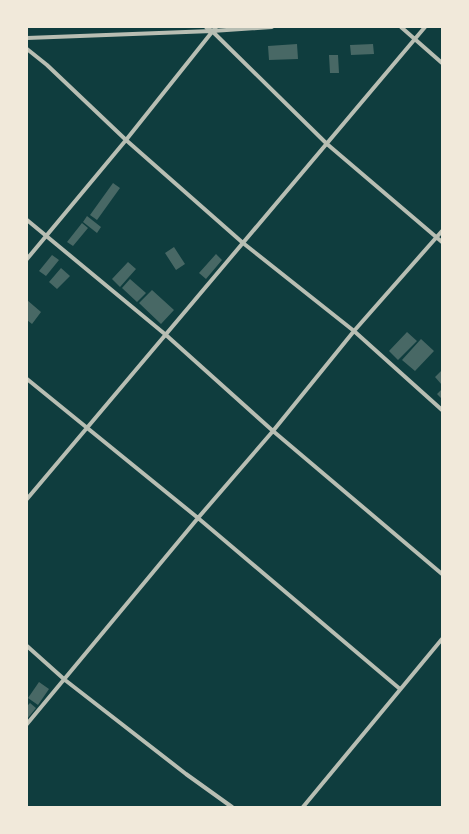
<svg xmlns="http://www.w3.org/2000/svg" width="469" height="834" font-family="'PT Sans',sans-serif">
<rect width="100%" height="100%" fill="#0f3d3e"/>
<path fill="#486865" d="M297 44 298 59 269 60 268 46Z
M373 44 374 54 351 55 350 45Z
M329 55H338L339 73H330Z
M113 183 120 188 97 220 90 215Z
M87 216 101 227 97 233 83 222Z
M82 223 88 228 73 246 67 242Z
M174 247 185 264 176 270 165 253Z
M216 254 222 260 206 279 199 273Z
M52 255 59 260 46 276 39 271Z
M128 262 136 269 120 287 112 279Z
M61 268 70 276 57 289 49 282Z
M130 279 146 293 137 302 122 288Z
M152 290 174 310 161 324 139 303Z
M27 300 41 312 32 324 27 320Z
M407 332 417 341 398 360 389 351Z
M421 339 434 351 415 371 402 360Z
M442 370V385L435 377Z
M442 389V399L437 394Z
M39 682 49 689 38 705 28 698Z
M30 703 36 708 27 719V706Z"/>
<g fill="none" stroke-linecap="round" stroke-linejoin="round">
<path stroke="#b8beb3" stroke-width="4" d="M206 27 212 31 327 144 442 242
M401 27 442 63
M27 38 212 31 272 27
M27 49 47 65 126 140 243 243 354 331 442 410
M27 220 166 335 273 431 442 574
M27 259 126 140 216 27
M27 379 198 518 400 689
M27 499 425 27
M27 646 65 680 186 774 232 807
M27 724 198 518 273 431 354 331 442 231
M303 807 442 639"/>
</g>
<rect width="469" height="834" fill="none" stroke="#f1e9da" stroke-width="56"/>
</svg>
